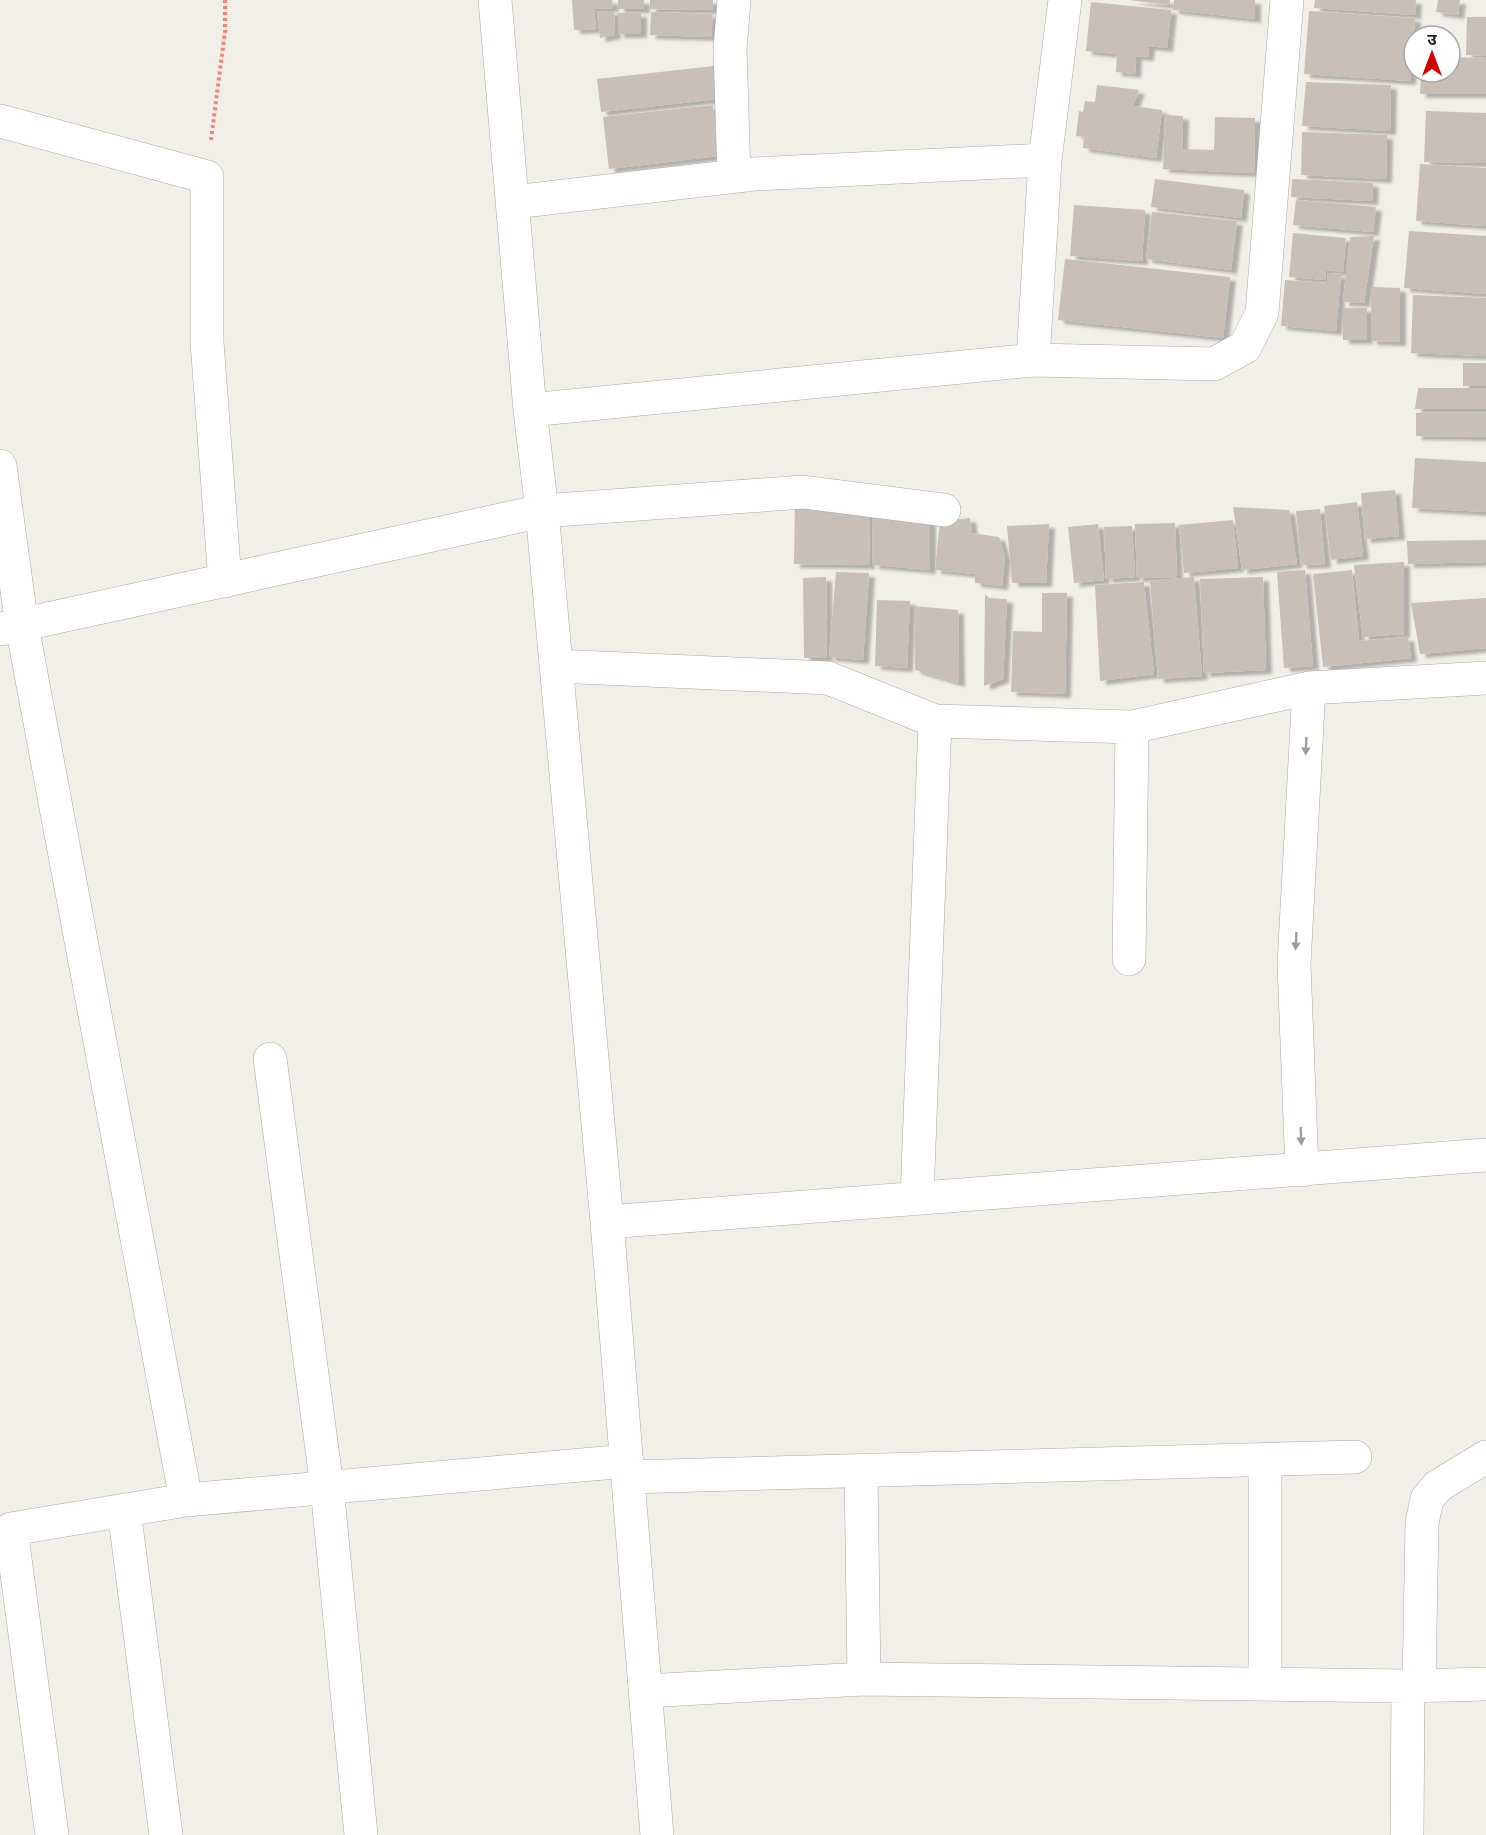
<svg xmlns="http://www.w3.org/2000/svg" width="1486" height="1835" font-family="'Fira Sans Condensed','Noto Sans Devanagari',sans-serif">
<defs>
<filter id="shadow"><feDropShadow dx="6" dy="4" stdDeviation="1.5" flood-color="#0004"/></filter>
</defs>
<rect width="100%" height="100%" fill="#f2efe9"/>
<path fill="#c7bfb8" filter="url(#shadow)" d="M572 0H612L613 8 594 9 596 29 574 30Z
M618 0H644V9H618Z
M650 0H713V10L650 9Z
M1128 0H1170V5Z
M1174 0H1255V19L1173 10Z
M1315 0H1416L1415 15 1314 8Z
M1438 0H1460L1458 15 1436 12Z
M1091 2 1171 10 1167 48 1149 46 1148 57 1136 56 1135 74 1116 72 1117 54 1086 51Z
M597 11H614L615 35 600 38Z
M1309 11 1415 18 1410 81 1304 74Z
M651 12 713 14 711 37 650 35Z
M618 13H641V34H618Z
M1467 17H1486V56L1466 55Z
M1450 57 1486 58V94H1420L1421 72H1450Z
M714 66 718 99 601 112 597 79Z
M1306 82 1391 85 1390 131 1302 126Z
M1097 85 1139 90 1133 106 1162 110 1156 158 1083 148 1084 137 1076 136 1079 111 1083 112 1085 101 1095 102Z
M713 105 718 156 609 169 603 117Z
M1426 111 1486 113V163L1424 162Z
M1165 115 1183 116 1182 149 1214 150 1215 117 1255 118 1254 173 1163 169Z
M1302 132 1387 135 1386 179 1301 175Z
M1420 164 1486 168V226L1416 221Z
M1155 179 1244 190 1241 218 1151 207Z
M1292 179 1373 183 1372 201 1291 197Z
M1296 200 1376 207 1373 232 1293 225Z
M1074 205 1145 210 1142 261 1070 256Z
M1152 212 1237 221 1231 270 1146 259Z
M1409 231 1486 236V294L1404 288Z
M1293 233 1346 238 1343 272 1326 270 1325 280 1289 277Z
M1374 236 1364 303 1343 302 1350 237Z
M1065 259 1230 277 1223 338 1058 320Z
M1328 273 1341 274 1336 331 1281 326 1285 280 1327 283Z
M1371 287 1400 288V342L1371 341Z
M1413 295 1486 298V356L1411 353Z
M1343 308H1367V340H1343Z
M1463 363H1486V386H1463Z
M1418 388H1486V409H1415Z
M1416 413H1486V437L1416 436Z
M1415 458 1486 462V512L1412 508Z
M1395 490 1399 536 1365 539 1361 493Z
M795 502 870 503 869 565 794 564Z
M1357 502 1363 556 1331 560 1324 506Z
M872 507 930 514V570L873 565Z
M1233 507 1289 510 1297 564 1242 570Z
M1320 509 1325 564 1301 565 1296 511Z
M970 518 972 533 999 537 1005 557 1002 586 975 583V574L935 570 940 521Z
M1233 520 1238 568 1184 573 1179 525Z
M1175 523 1177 577 1137 578 1135 524Z
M1049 524 1046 583H1012L1007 526Z
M1098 524 1104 580 1074 583 1068 527Z
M1132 526 1135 577 1106 579 1104 527Z
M1486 540V562L1408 564 1407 541Z
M1404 562V634L1363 637 1354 565Z
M1305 570 1313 666 1284 668 1277 572Z
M1352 570 1359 641 1408 637 1411 658 1323 667 1313 574Z
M836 572 869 573 863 660 829 657Z
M826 577 827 658H804L803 578Z
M1194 577 1202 676 1158 679 1150 581Z
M1263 577 1266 670 1204 673 1200 579Z
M1144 582 1154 674 1100 681 1095 585Z
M1042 593H1067L1065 694 1011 692 1013 631 1042 632Z
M985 594 989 598 1007 599 1003 679 984 686Z
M1486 598V648L1420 654 1411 603Z
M877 600 910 601 907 668 875 666Z
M914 606 958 610 959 683 915 670Z"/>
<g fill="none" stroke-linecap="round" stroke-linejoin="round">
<defs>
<path id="minor" d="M495 0 530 410 542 511 607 1222 657 1835
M734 0 730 49 734 176
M0 121 207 177V342L225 581
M514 202 754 174 1045 160
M1033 360 1045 160 1065 0
M530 410 1033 360 1214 364 1245 347 1262 313 1287 0
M0 466 22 626 186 1500 627 1461
M2 629 542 511 803 492 944 510
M556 666 828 678 935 721 1132 727 1309 688 1486 678
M1129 959 1132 727
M270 1059 327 1487 361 1835
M1302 1170 1294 964 1309 688
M917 1198 935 721
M607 1222 1486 1155
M1265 1459V1684
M861 1471 864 1679
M628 1477 1355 1457
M124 1510 166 1835
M1419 1686 1422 1523 1427 1499 1438 1486 1486 1457
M645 1691 864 1679 1408 1686 1486 1684
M52 1835 11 1529 186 1500
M1407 1835 1408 1686"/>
</defs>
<use href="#minor" stroke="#a9a9a9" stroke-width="34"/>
<path stroke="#fa8072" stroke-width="4" stroke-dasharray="3 3" stroke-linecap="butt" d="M211 140 225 31V0"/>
<use href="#minor" stroke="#fff" stroke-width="33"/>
</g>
<defs><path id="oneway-solid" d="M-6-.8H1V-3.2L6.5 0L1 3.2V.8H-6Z" transform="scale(1.5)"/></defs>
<g fill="#9c9c9c">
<use href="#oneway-solid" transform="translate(1306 746) rotate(93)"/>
<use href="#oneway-solid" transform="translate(1296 941) rotate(93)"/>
<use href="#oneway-solid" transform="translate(1301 1136) rotate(88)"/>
</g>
<g transform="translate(1432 54)"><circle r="28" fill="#ffffff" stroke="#a7a7a7" stroke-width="1.5"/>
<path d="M0-4.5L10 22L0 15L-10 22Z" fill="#d40000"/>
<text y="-9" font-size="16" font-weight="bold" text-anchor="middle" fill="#222222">उ</text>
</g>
</svg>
